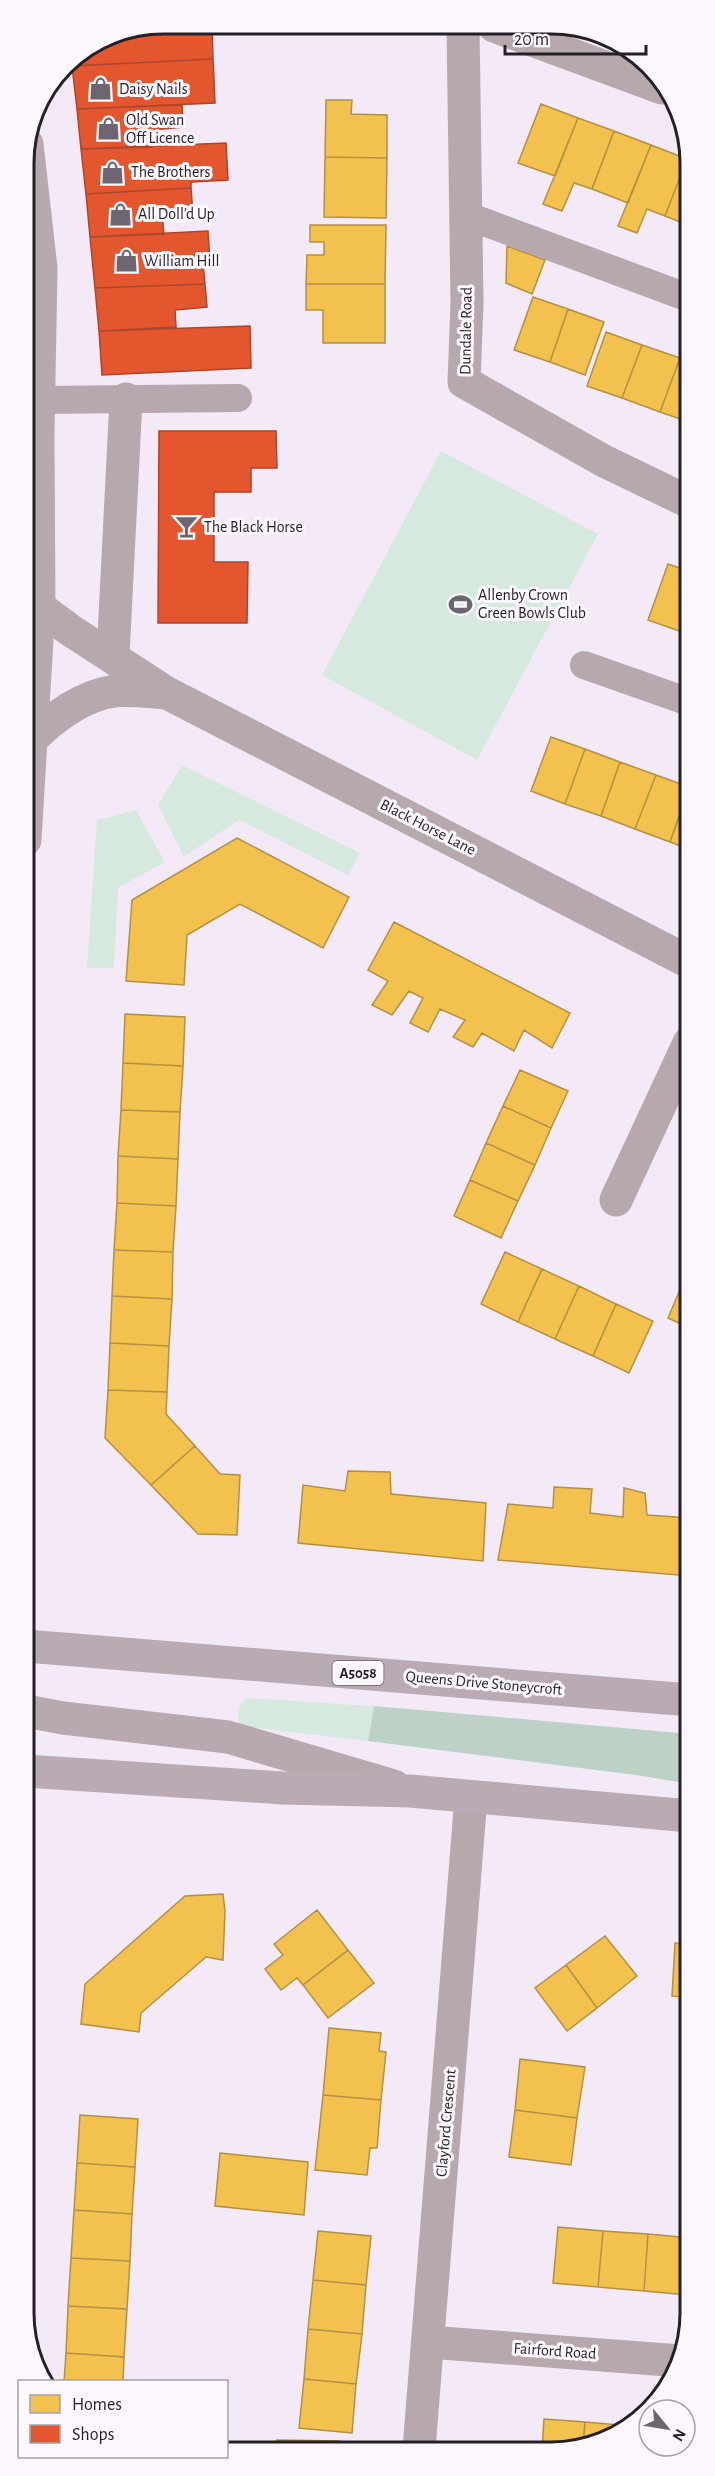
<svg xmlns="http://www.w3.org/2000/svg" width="715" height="2476" font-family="'Alegreya Sans',sans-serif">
<rect width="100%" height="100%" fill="#f4eaf7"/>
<path fill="#d6e9de" d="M441 451 598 534 477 760 322 675Z
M182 765 360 853 348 875 239 820 184 857 158 805Z
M136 810 165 862 118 888 114 968H87L97 820Z
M246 1698 374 1706 368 1741 241 1726C235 1714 238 1708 246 1698Z"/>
<path fill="#bdd1c6" d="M374 1706 690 1734V1784L643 1776 368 1741Z"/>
<path fill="#f2c14e" stroke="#b49043" stroke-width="1.5" d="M326 100H352L351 114 387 115V158L325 157Z
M541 104 578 118 555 176 518 163Z
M578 118 614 131 592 189 574 183 562 211 543 204Z
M614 131 651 145 628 203 592 189Z
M651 145 687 159 665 216 647 209 637 233 618 226Z
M325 157 387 158 386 218 324 217Z
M687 159H688V225L665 216Z
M310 225H386L385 284H306L307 255H324V242H310Z
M507 246 545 260 532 294 506 283Z
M306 284H385V343H323V310H306Z
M533 297 568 309 550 362 514 350Z
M568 309 604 322 585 375 550 362Z
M606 332 642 345 622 398 587 386Z
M642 345 680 358 660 412 622 398Z
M680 358 689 361V422L660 412Z
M668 564 689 571V622L685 633 648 620Z
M551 737 585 749 565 804 531 791Z
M585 749 620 762 601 816 565 804Z
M620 762 656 775 635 829 601 816Z
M656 775 689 787 670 842 635 829Z
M689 790V849L670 842Z
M237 838 349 897 323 948 240 904 187 935 184 985 126 981 132 900Z
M394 922 570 1013 552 1048 524 1030 514 1051 482 1033 473 1047 453 1037 465 1020 440 1009 428 1032 410 1023 423 998 409 991 392 1015 372 1005 388 981 368 970Z
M125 1014 185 1017 183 1066 123 1063Z
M123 1063 183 1066 180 1112 121 1110Z
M520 1070 568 1091 551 1128 503 1106Z
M503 1106 551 1128 535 1165 486 1143Z
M121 1110 180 1112 178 1159 118 1156Z
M486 1143 535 1165 518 1201 470 1180Z
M118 1156 178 1159 176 1206 117 1203Z
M470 1180 518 1201 501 1238 454 1216Z
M117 1203 176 1206 173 1252 114 1250Z
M114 1250 173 1252 172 1299 112 1296Z
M505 1252 542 1269 518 1322 481 1304Z
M542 1269 579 1286 555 1339 518 1322Z
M684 1280 690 1282V1328L668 1318Z
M579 1286 616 1304 593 1356 555 1339Z
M112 1296 172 1299 169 1346 110 1343Z
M616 1304 653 1321 629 1373 593 1356Z
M110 1343 169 1346 167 1392 108 1390Z
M108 1390 167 1392 166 1414 195 1446 151 1485 105 1438Z
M195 1446 220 1474 240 1475 237 1535 198 1534 151 1485Z
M348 1471 390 1472 391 1494 486 1503 483 1561 298 1543 303 1485 345 1491Z
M554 1487 592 1489 590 1513 623 1517 624 1488 645 1493 647 1515 690 1518V1576L498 1560 508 1504 553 1508Z
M223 1894 225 1911 223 1960 206 1957 141 2013 139 2032 81 2024 85 1984 185 1896Z
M317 1910 348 1950 303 1985 297 1978 281 1990 265 1969 283 1955 274 1944Z
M605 1936 637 1976 597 2008 566 1965Z
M675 1943 690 1945V1998L672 1996Z
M348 1950 374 1983 328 2018 303 1985Z
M566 1965 597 2008 567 2031 535 1988Z
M329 2028 381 2033 379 2051 386 2052 381 2100 323 2095Z
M520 2059 585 2067 577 2118 515 2110Z
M323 2095 381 2100 377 2148H370L367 2175 315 2170Z
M515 2110 577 2118 571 2165 509 2157Z
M80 2115 138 2119 135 2167 77 2163Z
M220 2153 308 2162 304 2215 215 2206Z
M77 2163 135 2167 132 2214 74 2210Z
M74 2210 132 2214 130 2261 71 2258Z
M558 2227 603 2231 598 2287 553 2283Z
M318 2231 371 2236 366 2285 313 2280Z
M603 2231 648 2234 644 2291 598 2287Z
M648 2234 691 2238 688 2295 644 2291Z
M71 2258 130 2261 127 2309 68 2306Z
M313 2280 366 2285 362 2334 308 2329Z
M68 2306 127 2309 124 2357 66 2353Z
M308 2329 362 2334 356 2384 304 2379Z
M66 2353 124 2357 123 2382H64Z
M304 2379 356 2384 352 2433 299 2428Z
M544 2419 585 2422 583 2446 578 2449H542Z
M585 2422 620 2425 583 2446Z
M277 2440 340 2441V2449H277Z"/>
<path fill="#e4572e" stroke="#ab462c" stroke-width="1.5" d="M164 24H212L213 59 72 66V60L111 35Z
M213 59 215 103 77 109 72 66Z
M182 105 183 127 152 130V147L81 149 77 109Z
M226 143 228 180 191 182V188L86 194 81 149Z
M191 188 193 214 162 215 164 234 90 237 86 194Z
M208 231 210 263H203L205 284 95 288 90 237Z
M205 284 207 307 175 310 176 327 99 331 95 288Z
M250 326 251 368 102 375 99 331Z
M159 431H276L277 468H251V492H214V562H248L247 623H158Z"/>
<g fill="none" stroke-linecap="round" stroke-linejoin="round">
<path stroke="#b6a8ad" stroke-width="28" d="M465 215 689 298
M39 400 238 398
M584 665 689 702"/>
<path stroke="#b6a8ad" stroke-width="33" d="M113 656 126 399"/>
<path stroke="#b6a8ad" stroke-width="33" d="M463 26 467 303 464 382 604 461 689 502
M494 26 662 88
M167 693 689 962
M31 740C52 718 83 695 115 691 131 689 150 692 167 693L70 630 39 607
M616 1200 689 1043
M428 2342 681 2361
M419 2449 471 1797"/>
<path stroke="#b8a9b1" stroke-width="33" d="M25 840 39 607 38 435 41 268 27 144
M26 1711 63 1718 228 1737 394 1786"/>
<path stroke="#baaab4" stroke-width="33" d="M26 1646 690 1700
M26 1771 283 1788 410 1791 690 1816"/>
</g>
<defs>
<symbol id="shop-bare" viewBox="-9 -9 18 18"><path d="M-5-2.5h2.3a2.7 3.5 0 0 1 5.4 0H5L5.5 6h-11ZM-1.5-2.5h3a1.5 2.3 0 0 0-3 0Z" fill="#6d6670" stroke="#fbf7fc" stroke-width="2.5" paint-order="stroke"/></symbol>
<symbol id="bar-bare" viewBox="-9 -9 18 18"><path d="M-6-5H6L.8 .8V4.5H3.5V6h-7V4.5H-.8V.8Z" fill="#6d6670" stroke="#fbf7fc" stroke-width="2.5" paint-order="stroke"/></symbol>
<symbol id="stadium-bare" viewBox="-9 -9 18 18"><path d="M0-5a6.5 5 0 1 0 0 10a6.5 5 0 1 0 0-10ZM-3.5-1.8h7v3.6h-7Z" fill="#6d6670" stroke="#fbf7fc" stroke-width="2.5" paint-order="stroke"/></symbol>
</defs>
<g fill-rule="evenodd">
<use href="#shop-bare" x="84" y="72" width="33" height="33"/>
<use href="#shop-bare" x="92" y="112" width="33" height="33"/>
<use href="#shop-bare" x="96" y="156" width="33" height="33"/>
<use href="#shop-bare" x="104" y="198" width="33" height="33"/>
<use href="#shop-bare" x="110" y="244" width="33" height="33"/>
<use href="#bar-bare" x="170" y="510" width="33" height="33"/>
<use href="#stadium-bare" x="444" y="588" width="33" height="33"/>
</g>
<g text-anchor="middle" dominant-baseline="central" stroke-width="6" stroke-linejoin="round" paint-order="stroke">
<rect fill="#fbf7fc" stroke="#656068" stroke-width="1.5" x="332.5" y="1661" width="51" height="24" rx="4.5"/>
<g font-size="15" font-weight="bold" fill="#251f28">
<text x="358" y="1673">A5058</text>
</g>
<g font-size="16" fill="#251f28" stroke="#fbf7fc" text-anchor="start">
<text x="119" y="89">Daisy Nails</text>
<text x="126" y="120">Old Swan<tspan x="126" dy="18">Off Licence</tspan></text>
<text x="131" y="172">The Brothers</text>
<text x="138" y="214">All Doll'd Up</text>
<text x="144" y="261">William Hill</text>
<text x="204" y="527">The Black Horse</text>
<text x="478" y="595">Allenby Crown<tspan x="478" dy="18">Green Bowls Club</tspan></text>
</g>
<g font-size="16" fill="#251f28" stroke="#fbf7fc">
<text transform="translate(466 331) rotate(-89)">Dundale Road</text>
<text transform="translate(428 827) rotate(27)">Black Horse Lane</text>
<text transform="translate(484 1683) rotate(5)">Queens Drive Stoneycroft</text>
<text transform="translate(446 2123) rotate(-85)">Clayford Crescent</text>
<text transform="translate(555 2351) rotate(4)">Fairford Road</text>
</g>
</g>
<path d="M0 0H715V2476H0ZM163 34H551A129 129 0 0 1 680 163V2313A129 129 0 0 1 551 2442H163A129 129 0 0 1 34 2313V163A129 129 0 0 1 163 34Z" fill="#fbf7fc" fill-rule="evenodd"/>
<path fill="none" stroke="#251f28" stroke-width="3" d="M163 34H551A129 129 0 0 1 680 163V2313A129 129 0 0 1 551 2442H163A129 129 0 0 1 34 2313V163A129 129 0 0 1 163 34Z"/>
<rect x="18" y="2380" width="210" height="78" fill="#fbf7fc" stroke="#a5a1a7" stroke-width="1.5"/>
<rect x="30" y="2395" width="30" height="18" fill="#f2c14e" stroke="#a5a1a7" stroke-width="1.5"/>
<text x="72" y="2410" font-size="18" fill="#251f28">Homes</text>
<rect x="30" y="2425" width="30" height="18" fill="#e4572e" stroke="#a5a1a7" stroke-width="1.5"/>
<text x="72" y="2440" font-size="18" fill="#251f28">Shops</text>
<g transform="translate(667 2428) rotate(120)"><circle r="28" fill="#fbf7fc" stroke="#a5a1a7" stroke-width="1.5"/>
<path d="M0-4.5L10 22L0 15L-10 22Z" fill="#6d6670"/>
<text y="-9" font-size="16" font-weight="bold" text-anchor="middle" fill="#251f28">N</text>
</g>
<path d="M505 45v9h141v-9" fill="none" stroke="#251f28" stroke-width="3"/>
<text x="514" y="45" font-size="18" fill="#251f28" stroke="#fbf7fc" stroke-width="4.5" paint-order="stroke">20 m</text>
</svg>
